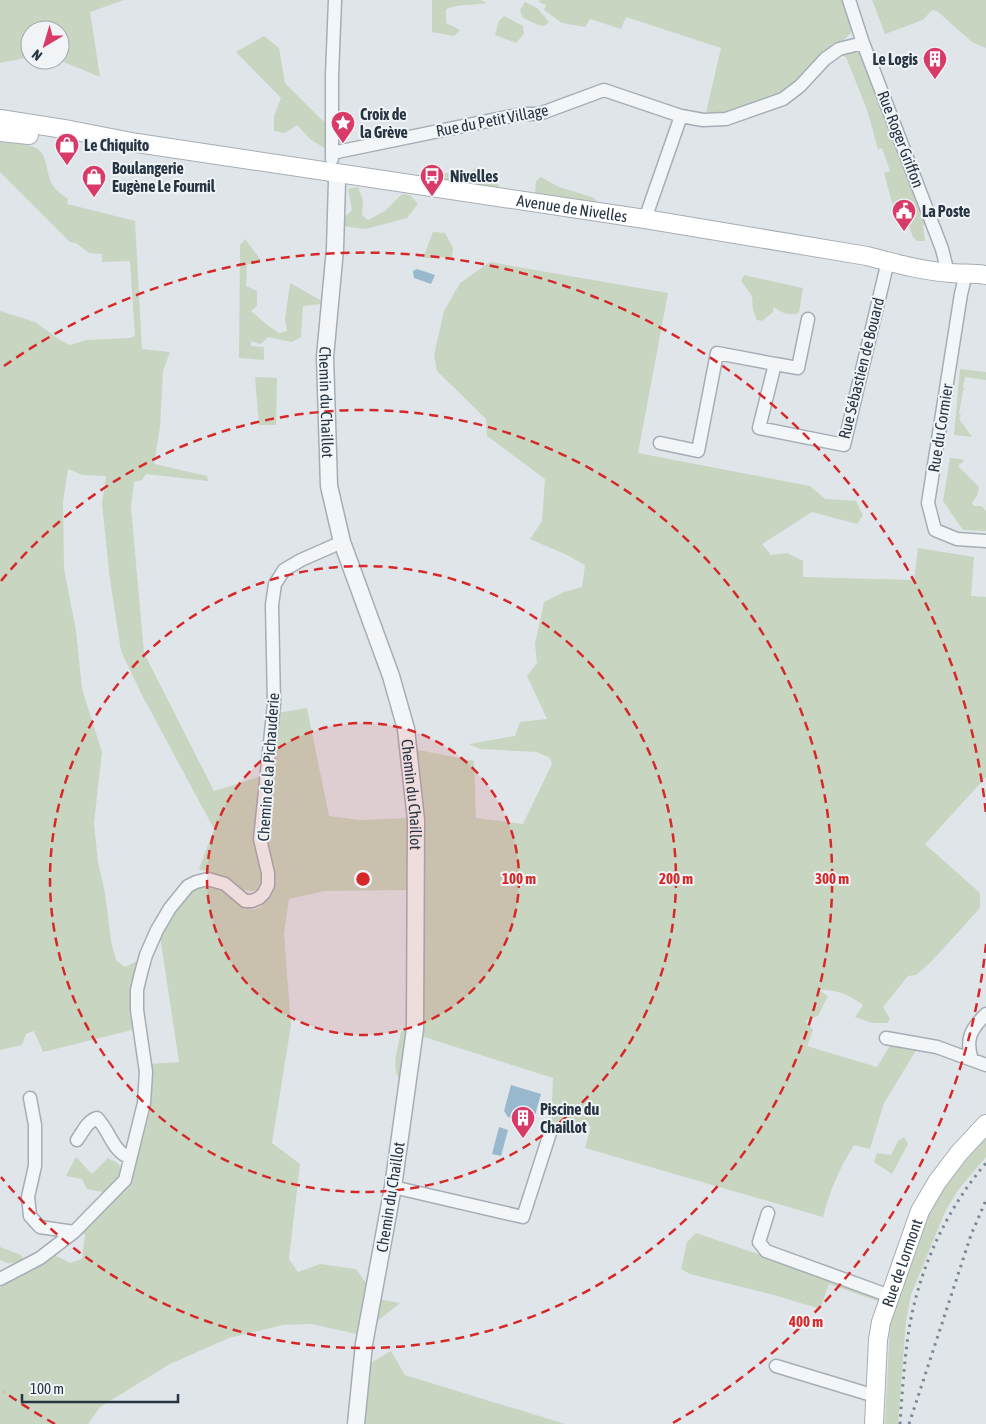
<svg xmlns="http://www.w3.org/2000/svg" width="986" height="1424" font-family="'Asap Condensed',sans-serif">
<rect width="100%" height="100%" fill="#e0e5ea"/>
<path fill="#c8d5c0" d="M0 0H124L90 12 100 77 59 60 60 30H30V57L0 63Z
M432 0H480L487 3C471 6 462 3 446 9V23L460 30 454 36 432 32Z
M540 0H845L854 29 849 35C828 54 793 91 769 102 748 110 727 114 705 117L721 48 626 17 621 29 590 19 585 27 562 23 544 10 546 5 539 2Z
M872 0H986V48L972 42 937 11 932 10 923 20 885 34Z
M525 2 537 8 549 22 544 26 538 25 523 18 520 10Z
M504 16 523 26 524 34 516 43 495 35 499 21Z
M264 36 279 48 285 83 328 126 326 149 310 139 297 125 285 133 274 131V116L281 98 236 52Z
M847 49 863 50 927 223 923 226 925 241H917L913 237 908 223 898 224 884 173 890 171 882 148 878 149 867 110 846 57 840 55Z
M0 141C10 143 22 143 31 146 49 151 45 170 51 182 55 190 61 194 68 199L67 204 135 221 142 349 170 352 163 371 160 427 154 464 207 476 208 481 146 474 142 480 134 482 131 507 144 653 214 791 262 776 277 713 307 708 329 816 360 820 411 818V890L324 891 289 899 284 934 291 1025 272 1143 300 1164 289 1259 298 1272 320 1264 356 1269 369 1287 361 1335 311 1324 283 1325 229 1338 170 1364 100 1407 88 1424H0V1288L52 1254 70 1263 82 1259 85 1235 81 1232 128 1180 138 1157 150 1110 147 1105 150 1064 179 1062 160 936 172 912 187 893 198 886 213 884 224 888 247 907 253 910 261 907 269 892 243 890 231 880 199 869 214 829 142 695 121 651 110 580 102 504 106 476 82 475 68 469 63 502 64 568 76 631 82 689 102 752 94 823 98 862 105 893 111 941 116 960 125 967 137 961 141 973 140 1028 43 1052 34 1031 26 1034 22 1045 0 1050V311L35 322 60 340 70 345 86 340 130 338 135 336 130 261 102 262V254L89 253 76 243 70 242 0 172Z
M476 167 489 183 498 184 500 192 435 181V173H470Z
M541 177 559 187 592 197 597 201 593 205 535 194 536 181Z
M358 187 363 201 362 215 368 220 385 211 402 194 410 195 418 204 407 218 366 229 342 226V220L352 210 348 189Z
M433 232 445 233 453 248 452 257 423 258Z
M245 239 261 260 247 265 246 286 257 291V306L251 311 266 324 279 333 287 331 285 320 290 283 322 301 320 304 303 306 301 337 292 342 268 337 261 344 251 341V346L264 347V360L239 358 240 245Z
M490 262 668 293 638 453 810 486 825 499 856 501 863 515 857 524 812 512 762 544 771 555 787 553 803 561V577L914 580 918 548 974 557 971 596 986 597V777L925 844 980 893V908L931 962 916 975 908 976 883 1007 890 1019 887 1023H872L855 1017 863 1005C848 994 837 989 818 990L828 996 818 1016 805 1021 813 1030 807 1046 877 1067 890 1045 896 1047 917 1049 884 1103 870 1149 854 1145C839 1169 830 1191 823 1217L585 1148 591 1126H551L553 1078 424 1037 415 1029 408 748 474 761 476 818 523 824 552 764 550 758 537 752 480 749 469 744 515 736 520 722 547 719 527 676 537 663 535 644 544 602 564 592 582 587 585 565 567 555 530 539 542 521 545 479 487 436 486 419 437 371 434 355 444 311 460 283Z
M744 275 803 288 799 313C788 316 782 313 774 307L773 312 762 321 757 320 753 310 752 296 741 281Z
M960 369 986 372V380L965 377 963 388H965L963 391 959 414 961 415 959 419 972 437 954 435Z
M255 377 277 378 276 425H259Z
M950 458 961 459 964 461 958 466 979 487 977 496 972 503 974 506H982L986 511V531L963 530 943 501Z
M408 1028 403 1083C389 1071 398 1048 401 1032Z
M986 1135V1157L958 1190 945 1212 911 1295 906 1321 898 1424H885L890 1321 927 1215 960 1165Z
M904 1137 908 1144 892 1174 874 1162 877 1153 891 1155 898 1141Z
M76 1157 92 1174 108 1158 119 1164 122 1178 108 1193 87 1189 82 1179 66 1176Z
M696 1233 882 1296 880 1302 829 1284 820 1309 774 1295 690 1274 681 1269 687 1242Z
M0 1247 21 1255 23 1259C15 1265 9 1264 0 1260Z
M378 1299 400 1303 375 1323Z
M391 1351 405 1375 565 1424H362L369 1364Z"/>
<path fill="#98b9cd" d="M417 269 435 275 431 284 414 278 413 271Z
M511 1085 541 1094 534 1119 528 1123 508 1117 504 1111Z
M499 1127 508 1130 501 1156 492 1154Z"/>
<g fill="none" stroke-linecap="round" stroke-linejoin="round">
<defs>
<path id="minor" d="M849 0 863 43 942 249 946 265
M332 153 522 114H539L604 90 681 116 703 120 726 119 783 99 800 86 825 59 839 49 863 43
M332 159V76L335 0
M645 219 681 116
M966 273 961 294 928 503 935 530 957 539 986 541
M775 364 798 368 808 319
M660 443 698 451 717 353 775 364 759 428 844 445 888 261
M886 1038 937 1047 986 1065
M972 1060C965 1039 971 1029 986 1014
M30 1098 35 1125V1166L28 1197 30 1216 40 1227 74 1232
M77 1140C83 1132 87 1121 97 1118 110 1131 112 1151 130 1158
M393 1187 523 1217 550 1133
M768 1213 759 1242 766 1251 890 1296
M0 1279 40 1258 74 1232 125 1180 144 1103 146 1072 137 1010V990L141 973 146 955 157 930 170 908 188 886 196 882 208 879 225 884 245 901H252L259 898 264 893 268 885V873L260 839 274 704 272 605 275 584 284 570 301 560 342 542
M776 1366 875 1396"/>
<g id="tertiary">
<path id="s1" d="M335 174 337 181 335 249 325 357 329 486 342 542 391 676 406 729 416 820 415 1029 393 1187 364 1344 356 1424"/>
</g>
<g id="secondary">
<path id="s2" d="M0 119 70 130 137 143 645 219 867 256C894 263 922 271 951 273 963 274 974 273 986 275"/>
<path d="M0 132 29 135"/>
<path id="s3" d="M874 1424 878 1340 881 1322 920 1211 937 1182 959 1153 986 1124"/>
</g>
</defs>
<use href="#minor" stroke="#a5adb5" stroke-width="15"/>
<use href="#tertiary" stroke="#a5adb5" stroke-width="19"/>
<use href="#secondary" stroke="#a5adb5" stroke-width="20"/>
<use href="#minor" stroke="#f3f6f8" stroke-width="12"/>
<use href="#tertiary" stroke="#f3f6f8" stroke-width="16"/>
<use href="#secondary" stroke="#fff" stroke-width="18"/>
<path stroke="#788795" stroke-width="3" stroke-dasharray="2.5 5" stroke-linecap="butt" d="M900 1424C902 1395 904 1365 908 1336 917 1273 945 1211 986 1163
M909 1424 971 1235 986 1200"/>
</g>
<circle cx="363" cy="879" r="156" fill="#d62828" fill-opacity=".12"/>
<g fill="none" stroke="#d62828" stroke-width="2.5" stroke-dasharray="9 6">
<circle cx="363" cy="879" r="156"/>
<circle cx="363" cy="879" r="313"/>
<path d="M1 581A469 469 0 1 1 1 1177"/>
<path d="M986 944A626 626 0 0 1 671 1424M55 1424A626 626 0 0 1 4 1392M4 366A626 626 0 0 1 986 814"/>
</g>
<defs>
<symbol id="building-pin" viewBox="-11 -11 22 30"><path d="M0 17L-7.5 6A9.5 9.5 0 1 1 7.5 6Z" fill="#d93b69" stroke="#f0f4f7"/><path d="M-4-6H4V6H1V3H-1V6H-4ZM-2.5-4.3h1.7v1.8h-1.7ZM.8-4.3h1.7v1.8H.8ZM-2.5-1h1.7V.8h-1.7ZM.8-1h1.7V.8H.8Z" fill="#fff"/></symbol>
<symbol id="sight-pin" viewBox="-11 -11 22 30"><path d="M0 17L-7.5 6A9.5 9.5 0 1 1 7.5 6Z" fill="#d93b69" stroke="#f0f4f7"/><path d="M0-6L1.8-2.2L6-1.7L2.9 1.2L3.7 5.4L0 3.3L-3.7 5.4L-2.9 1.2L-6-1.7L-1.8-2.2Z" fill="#fff"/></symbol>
<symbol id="shop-pin" viewBox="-11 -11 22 30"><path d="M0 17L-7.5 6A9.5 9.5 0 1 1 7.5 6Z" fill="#d93b69" stroke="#f0f4f7"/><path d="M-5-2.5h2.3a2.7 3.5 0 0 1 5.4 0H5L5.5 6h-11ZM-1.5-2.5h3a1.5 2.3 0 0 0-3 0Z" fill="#fff"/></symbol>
<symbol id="bus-pin" viewBox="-11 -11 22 30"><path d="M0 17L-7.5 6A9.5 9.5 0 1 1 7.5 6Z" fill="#d93b69" stroke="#f0f4f7"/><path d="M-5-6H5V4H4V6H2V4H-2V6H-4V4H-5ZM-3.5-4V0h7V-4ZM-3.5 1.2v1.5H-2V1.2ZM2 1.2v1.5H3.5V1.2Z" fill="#fff"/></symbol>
<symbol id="civic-pin" viewBox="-11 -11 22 30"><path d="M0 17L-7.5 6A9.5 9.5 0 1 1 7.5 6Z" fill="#d93b69" stroke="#f0f4f7"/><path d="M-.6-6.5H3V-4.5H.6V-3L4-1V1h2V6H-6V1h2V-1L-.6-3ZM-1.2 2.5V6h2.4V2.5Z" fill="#fff"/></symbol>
</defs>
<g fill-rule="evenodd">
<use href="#building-pin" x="921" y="45" width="28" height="38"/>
<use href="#sight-pin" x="329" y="109" width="28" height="38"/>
<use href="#shop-pin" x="53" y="131" width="28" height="38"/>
<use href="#bus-pin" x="418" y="162" width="28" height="38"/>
<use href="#shop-pin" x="80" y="163" width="28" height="38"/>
<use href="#civic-pin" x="890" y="197" width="28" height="38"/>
<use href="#building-pin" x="509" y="1104" width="28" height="38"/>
</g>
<g text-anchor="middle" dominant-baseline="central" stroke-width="4" stroke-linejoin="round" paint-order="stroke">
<g font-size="16" font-weight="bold" fill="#273543" stroke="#f0f4f7" text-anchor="start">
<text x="918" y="59" text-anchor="end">Le Logis</text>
<text x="360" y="114">Croix de<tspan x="360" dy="18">la Grève</tspan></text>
<text x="84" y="145">Le Chiquito</text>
<text x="112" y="168">Boulangerie<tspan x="112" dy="18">Eugène Le Fournil</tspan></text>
<text x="450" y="176">Nivelles</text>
<text x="922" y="211">La Poste</text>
<text x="540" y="1109">Piscine du<tspan x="540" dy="18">Chaillot</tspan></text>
</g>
<g font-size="16" fill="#273543" stroke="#f0f4f7">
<text transform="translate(492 120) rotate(-11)">Rue du Petit Village</text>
<text transform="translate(901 139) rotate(69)">Rue Roger Griffon</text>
<text stroke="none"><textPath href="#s2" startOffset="579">Avenue de Nivelles</textPath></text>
<text transform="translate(861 368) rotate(-76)">Rue Sébastien de Bouard</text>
<text stroke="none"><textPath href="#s1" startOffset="229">Chemin du Chaillot</textPath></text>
<text transform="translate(940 428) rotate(-81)">Rue du Cormier</text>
<text transform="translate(268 767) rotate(-86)">Chemin de la Pichauderie</text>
<text stroke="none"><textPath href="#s1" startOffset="634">Chemin du Chaillot</textPath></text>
<text transform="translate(390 1197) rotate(-81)">Chemin du Chaillot</text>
<text stroke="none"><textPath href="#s3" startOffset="165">Rue de Lormont</textPath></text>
</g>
</g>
<circle cx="363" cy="879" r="8" fill="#d62828" stroke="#f0f4f7" stroke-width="2.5"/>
<g font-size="15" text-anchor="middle" font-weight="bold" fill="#d62828" stroke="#f0f4f7" stroke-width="4" stroke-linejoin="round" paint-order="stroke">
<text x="519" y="884">100 m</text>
<text x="676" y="884">200 m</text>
<text x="832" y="884">300 m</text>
<text x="806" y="1327">400 m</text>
</g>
<g transform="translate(45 45) rotate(218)"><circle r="24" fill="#f0f4f7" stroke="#a0a8af"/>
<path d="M0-4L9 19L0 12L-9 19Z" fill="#d93b69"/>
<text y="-8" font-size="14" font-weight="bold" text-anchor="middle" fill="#273543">N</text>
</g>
<path d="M22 1394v8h156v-8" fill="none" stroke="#273543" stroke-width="2.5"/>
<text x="30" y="1394" font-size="15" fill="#273543" stroke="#f0f4f7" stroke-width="4" paint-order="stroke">100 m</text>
</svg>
